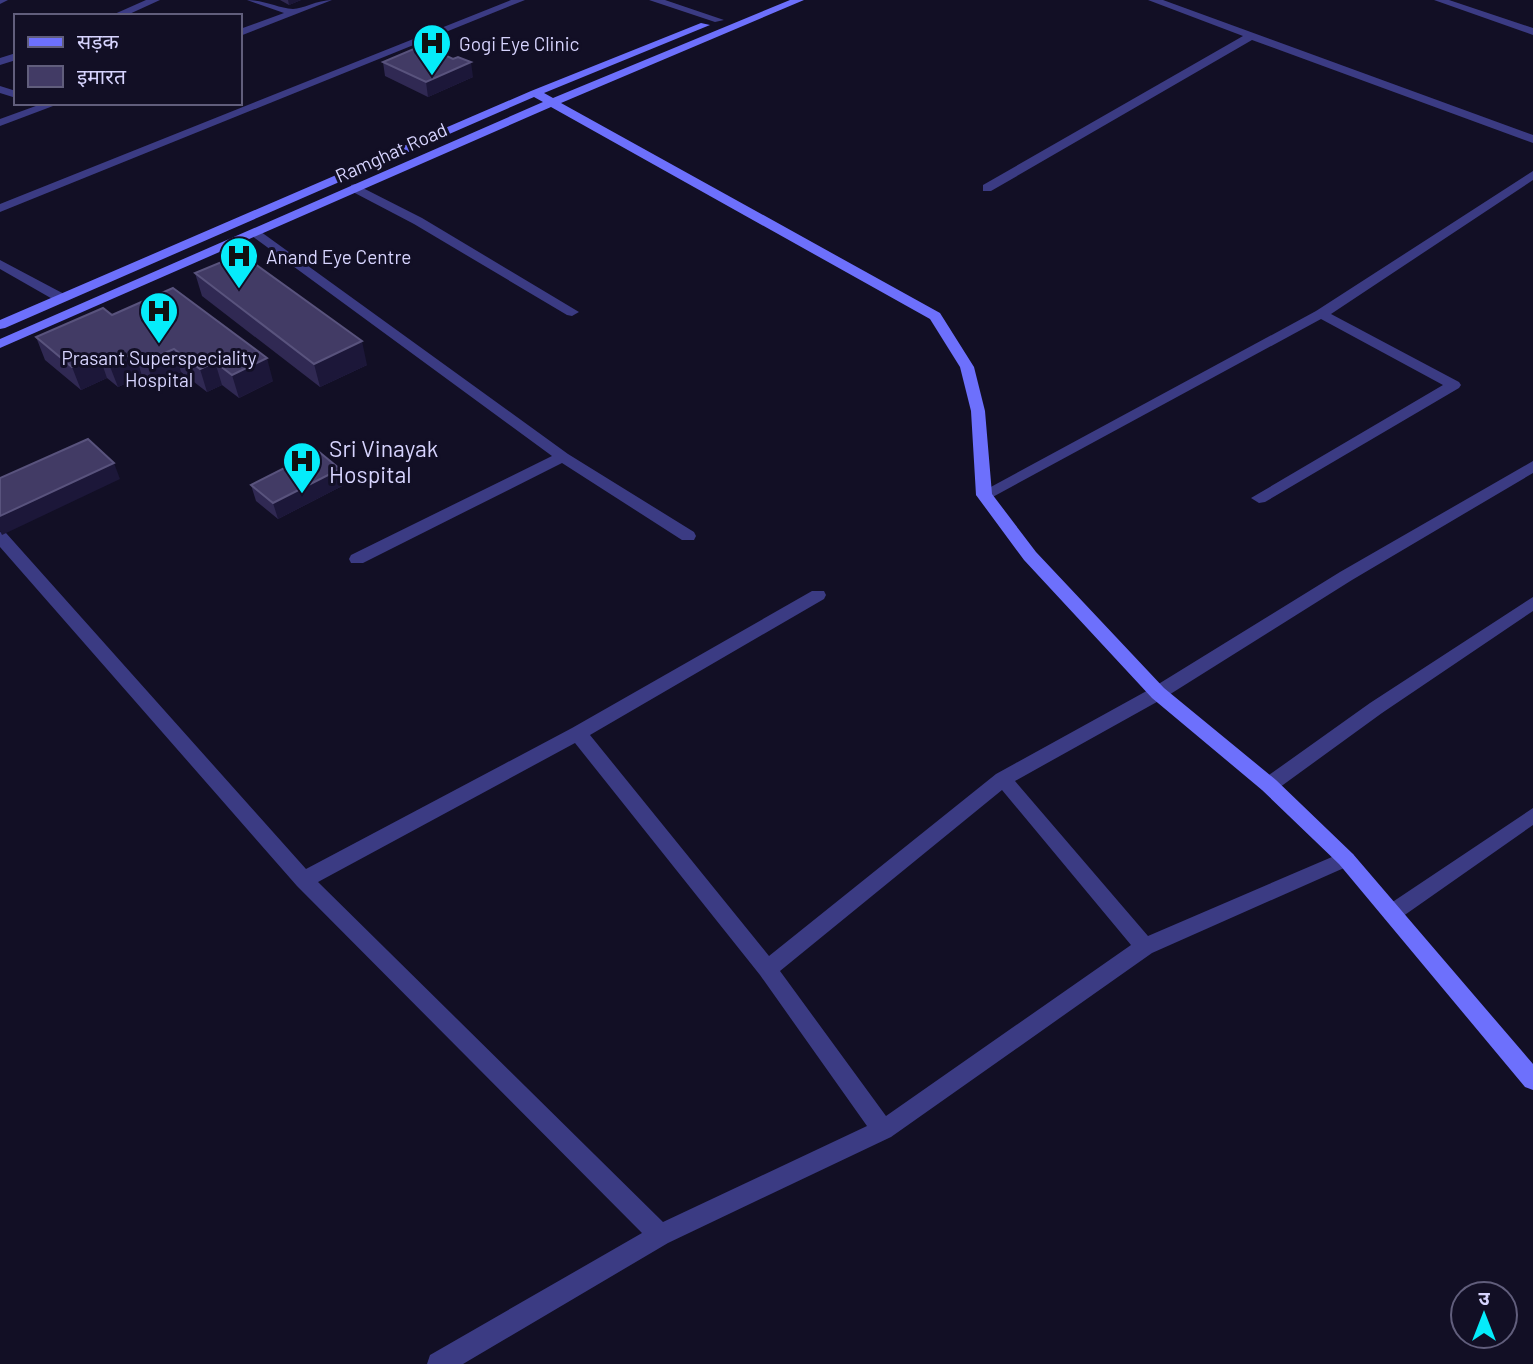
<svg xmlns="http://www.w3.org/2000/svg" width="1533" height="1364" font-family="Barlow,'Noto Sans Devanagari',sans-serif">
<rect width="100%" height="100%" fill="#120f25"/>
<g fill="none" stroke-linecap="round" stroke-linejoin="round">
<path fill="#3b3b83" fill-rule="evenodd" d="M0 0H8L0 4Z
M146 0H160L125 16H110Z
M247 0C265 0 278 8 293 9 303 9 317 0 332 0L240 36V29L284 13Z
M511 0H525L0 212V204Z
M649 0H665L724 20 715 22Z
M1148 0H1163L1533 135V143L1252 40 991 191H983V185L1243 36Z
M1434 0H1449L1533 28V35Z
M16 53V60L0 65V58Z
M0 86 16 91V98L0 93Z
M44 103H61L0 126V119Z
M1533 171V180L1331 314 1459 382 1461 385 1459 388 1265 502 1259 503 1251 498 1443 385 1321 319 989 499 984 500 976 495 1316 311Z
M355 184 422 218 579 312 572 316 567 315 414 224 351 191V185Z
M257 229 568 454 694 532 696 536 694 540H682L562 463 363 563H351L349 559 351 555 552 456 252 236 251 233Z
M0 260 66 295 68 298 66 301H56L0 269Z
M1533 461V473L1352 580 1164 698 1015 781 1148 936 1339 854 1346 851 1353 854 1356 859 1353 864 1152 953 891 1137 668 1243 463 1364H427L430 1355 642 1233 297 886 0 547V532L6 533 306 869 572 728 812 591H824L826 595 824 599 590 735 769 956 996 774 1152 688 1340 572ZM575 743 760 975 867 1126 663 1222 318 882ZM1002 790 1131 945 886 1116 780 971Z
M1533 597V611L1382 713 1276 790H1262L1260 785 1262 780 1370 703Z
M1533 808V825L1399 919 1392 921 1385 919 1382 913 1385 907Z"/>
<path fill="#6d70fc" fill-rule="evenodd" d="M790 0H804L561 103 940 313 974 367 985 411 992 494 1036 552 1164 688 1276 780 1353 854 1533 1064V1090L1525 1087 1339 864 1262 790 1152 698 1024 560 976 495 971 411 960 367 930 319 551 107 0 348V339L543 102 534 97 5 328 0 329V320L531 91 701 23 710 25 544 93 553 98Z"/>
</g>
<path fill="#302953" d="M280 0H301L289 5Z
M453 59 473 77 428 97 385 76 383 62Z
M195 273 367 365 320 387 202 296Z
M112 315 273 381 239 398 222 385 207 392 181 372 154 385 142 376 118 387 107 378 81 390 45 360 36 337Z
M251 485H344L278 519 256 501Z"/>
<path fill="#1c1739" d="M288 0H301L289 5Z
M471 62 473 77 428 97 426 82Z
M362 341 367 365 320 387 314 364Z
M174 349 181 372 154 385 146 361Z
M135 352 142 376 118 387 109 364Z
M99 355 107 378 81 390 72 367Z
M267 358 273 381 239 398 232 375Z
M215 362 222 385 207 392 200 369Z
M114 463 120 479 2 535 0 531V516Z
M340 469 344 485 278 519 273 503Z"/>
<path fill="#423b65" stroke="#59537d" stroke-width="2" d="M423 45 453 59 458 57 471 62 426 82 383 62Z
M241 254 362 341 314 364 195 273Z
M173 288 267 358 232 375 215 362 200 369 174 349 146 361 135 352 109 364 99 355 72 367 36 337 103 308 112 315Z
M88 439 114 463 0 516V478Z
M318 451 340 469 273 503 251 485Z"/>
<defs>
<symbol id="hospital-pin" viewBox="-11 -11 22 30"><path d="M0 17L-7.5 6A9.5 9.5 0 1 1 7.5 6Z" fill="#05ecfa" stroke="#120f25"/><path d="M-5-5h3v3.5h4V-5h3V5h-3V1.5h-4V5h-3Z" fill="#111"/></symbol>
</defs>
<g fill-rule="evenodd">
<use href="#hospital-pin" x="410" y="21" width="44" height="60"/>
<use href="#hospital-pin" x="217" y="234" width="44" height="60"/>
<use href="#hospital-pin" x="137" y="289" width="44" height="60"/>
<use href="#hospital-pin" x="280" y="439" width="44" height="60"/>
</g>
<g text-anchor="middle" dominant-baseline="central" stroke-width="6" stroke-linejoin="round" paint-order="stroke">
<g font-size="19" fill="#d7d4fe" stroke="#120f25" text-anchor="start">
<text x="459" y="43">Gogi Eye Clinic</text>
<text x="266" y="256">Anand Eye Centre</text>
<text x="159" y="357" text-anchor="middle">Prasant Superspeciality<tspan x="159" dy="22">Hospital</tspan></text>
</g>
<g font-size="19" fill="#d7d4fe" stroke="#120f25">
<text transform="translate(391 152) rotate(-24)">Ramghat Road</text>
</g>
<g font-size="23" fill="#d7d4fe" stroke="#120f25" text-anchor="start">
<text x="329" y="448">Sri Vinayak<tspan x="329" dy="26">Hospital</tspan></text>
</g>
</g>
<rect x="14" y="14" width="228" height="91" fill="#120f25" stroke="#615e7c" stroke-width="2"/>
<rect x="28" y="37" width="35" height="10" fill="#6d70fc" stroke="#615e7c" stroke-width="2"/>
<text x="77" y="49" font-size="21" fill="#d7d4fe">सड़क</text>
<rect x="28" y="66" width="35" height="21" fill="#423b65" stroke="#615e7c" stroke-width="2"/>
<text x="77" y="84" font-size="21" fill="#d7d4fe">इमारत</text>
<g transform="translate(1484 1315)"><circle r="33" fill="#120f25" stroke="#615e7c" stroke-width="2"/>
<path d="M0-5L12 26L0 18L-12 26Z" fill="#05ecfa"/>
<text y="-10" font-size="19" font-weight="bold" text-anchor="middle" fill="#d7d4fe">उ</text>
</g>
</svg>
